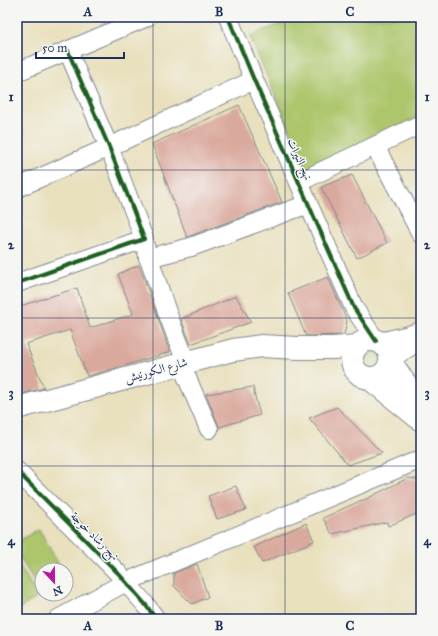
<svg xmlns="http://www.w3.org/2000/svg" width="438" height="636" font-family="'IM FELL Great Primer',Amiri,serif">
<defs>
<pattern id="grass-dots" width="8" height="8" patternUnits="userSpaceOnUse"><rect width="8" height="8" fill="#adc66c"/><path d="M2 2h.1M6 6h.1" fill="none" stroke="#94aa60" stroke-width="1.8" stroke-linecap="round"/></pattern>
</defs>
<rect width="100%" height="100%" fill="#f6f6f2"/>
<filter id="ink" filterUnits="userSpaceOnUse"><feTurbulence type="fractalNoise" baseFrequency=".025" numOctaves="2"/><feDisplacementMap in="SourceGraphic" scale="8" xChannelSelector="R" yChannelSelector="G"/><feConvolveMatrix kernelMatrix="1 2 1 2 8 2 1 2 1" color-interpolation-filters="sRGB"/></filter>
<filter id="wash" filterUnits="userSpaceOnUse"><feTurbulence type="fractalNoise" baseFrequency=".012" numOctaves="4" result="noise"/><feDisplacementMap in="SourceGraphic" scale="16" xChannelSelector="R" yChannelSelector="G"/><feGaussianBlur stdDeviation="0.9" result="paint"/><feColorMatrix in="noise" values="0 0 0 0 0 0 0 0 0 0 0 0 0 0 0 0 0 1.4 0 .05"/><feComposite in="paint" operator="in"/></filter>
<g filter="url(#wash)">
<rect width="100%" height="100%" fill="#e9e0bd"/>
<path fill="url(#grass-dots)" stroke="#647a65" d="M368 347C374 346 380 349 384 355L382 367 377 370 365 368C358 361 359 353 368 347Z"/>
<path fill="#adc66c" stroke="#647a65" d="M298 17H421V115L308 172 250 36Z
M39 529 62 570H42V594H44L42 595 17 552V542Z
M17 561 38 597 17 610Z"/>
<g id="blocks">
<path fill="#daa99d" d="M239 105 282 202 187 237 152 144Z
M352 175 387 243 357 258 321 187Z
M139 265 145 281 170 352 120 367 87 376 70 330 26 344 44 388 17 395V307L77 288 90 328 133 314 118 274Z
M328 277 347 321 344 335 306 336 288 293Z
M236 296 251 322 191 344 181 319Z
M253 387 256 401 260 415 219 427 206 394Z
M337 407 382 453 348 465 309 418Z
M408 478 421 480V512L388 526 387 522 332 534 323 518 362 500V501Z
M236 486 246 510 217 519 208 496Z
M306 523 314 541 262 563 254 547Z
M197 564 208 597 192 604 174 586V573Z"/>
</g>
</g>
<g filter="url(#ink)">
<use href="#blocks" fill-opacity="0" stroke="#82888e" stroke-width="1"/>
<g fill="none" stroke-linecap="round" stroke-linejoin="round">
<defs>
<path id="minor" d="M228 17 254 80 354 308 376 341
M17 72 147 17
M375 146 421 234
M299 182 421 124
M17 188 109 147 254 80
M145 246 167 312 186 362
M148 258 191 247 308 204
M17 283 144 239 134 212 109 147 68 51
M380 342 409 335 421 331
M390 359 421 340
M181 364 209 429
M17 471 118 573 145 604 156 619
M58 619 126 582 421 459"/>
<path id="major" d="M352 359a19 19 0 1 1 38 0a19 19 0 1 1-38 0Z
M390 361 409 389 421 412
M369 378 421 420
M17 408 233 350 262 346 297 348H333L357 346"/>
</defs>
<use href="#minor" stroke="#82888e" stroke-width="20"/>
<use href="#major" stroke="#82888e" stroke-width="24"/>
<use href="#minor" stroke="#fff" stroke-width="18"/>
<use href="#major" stroke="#fff" stroke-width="22"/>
<defs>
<path id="cycleway" d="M228 17 254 80 354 308 376 341
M17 283 144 239 134 212 109 147 68 51
M17 471 118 573 145 604 156 619"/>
</defs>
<use href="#cycleway" stroke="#f6f6f2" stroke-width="6"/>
<use href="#cycleway" stroke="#1b5e20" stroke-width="4"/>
</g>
</g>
<path fill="none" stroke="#1b2f5e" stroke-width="1" stroke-opacity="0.55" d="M153 17V619M285 17V619M17 170H421M17 318H421M17 466H421"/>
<g text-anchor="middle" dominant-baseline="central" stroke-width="3" stroke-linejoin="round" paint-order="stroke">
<g font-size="12" fill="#1b2f5e" stroke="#f6f6f2">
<text transform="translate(300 159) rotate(66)">نهج النيرات</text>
<text transform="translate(156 370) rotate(-15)">شارع الكورنيش</text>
<text transform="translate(95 536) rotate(45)">نهج رشاد خوجة</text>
</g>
</g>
<rect width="438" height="636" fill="none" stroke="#f6f6f2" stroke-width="44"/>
<g transform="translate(54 582) rotate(158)"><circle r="19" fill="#f6f6f2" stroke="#9ea6b7"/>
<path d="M0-3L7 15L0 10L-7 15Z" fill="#b5179e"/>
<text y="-6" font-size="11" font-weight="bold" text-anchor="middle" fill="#1b2f5e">N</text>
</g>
<path d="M36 52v6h88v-6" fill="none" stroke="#1b2f5e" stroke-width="2"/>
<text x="42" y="52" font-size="12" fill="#1b2f5e" stroke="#f6f6f2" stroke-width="3" paint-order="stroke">50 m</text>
<rect x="22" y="22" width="394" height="592" fill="none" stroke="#1b2f5e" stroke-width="1.5"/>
<g font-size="13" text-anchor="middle" font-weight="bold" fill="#1b2f5e">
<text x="88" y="16">A</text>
<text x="219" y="16">B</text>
<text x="350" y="16">C</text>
<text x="11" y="101">1</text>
<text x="427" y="101">1</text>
<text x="11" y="249">2</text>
<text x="427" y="249">2</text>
<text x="11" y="397">3</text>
<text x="427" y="397">3</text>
<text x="11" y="545">4</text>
<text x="427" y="545">4</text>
<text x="88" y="630">A</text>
<text x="219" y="630">B</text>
<text x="350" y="630">C</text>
</g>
</svg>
